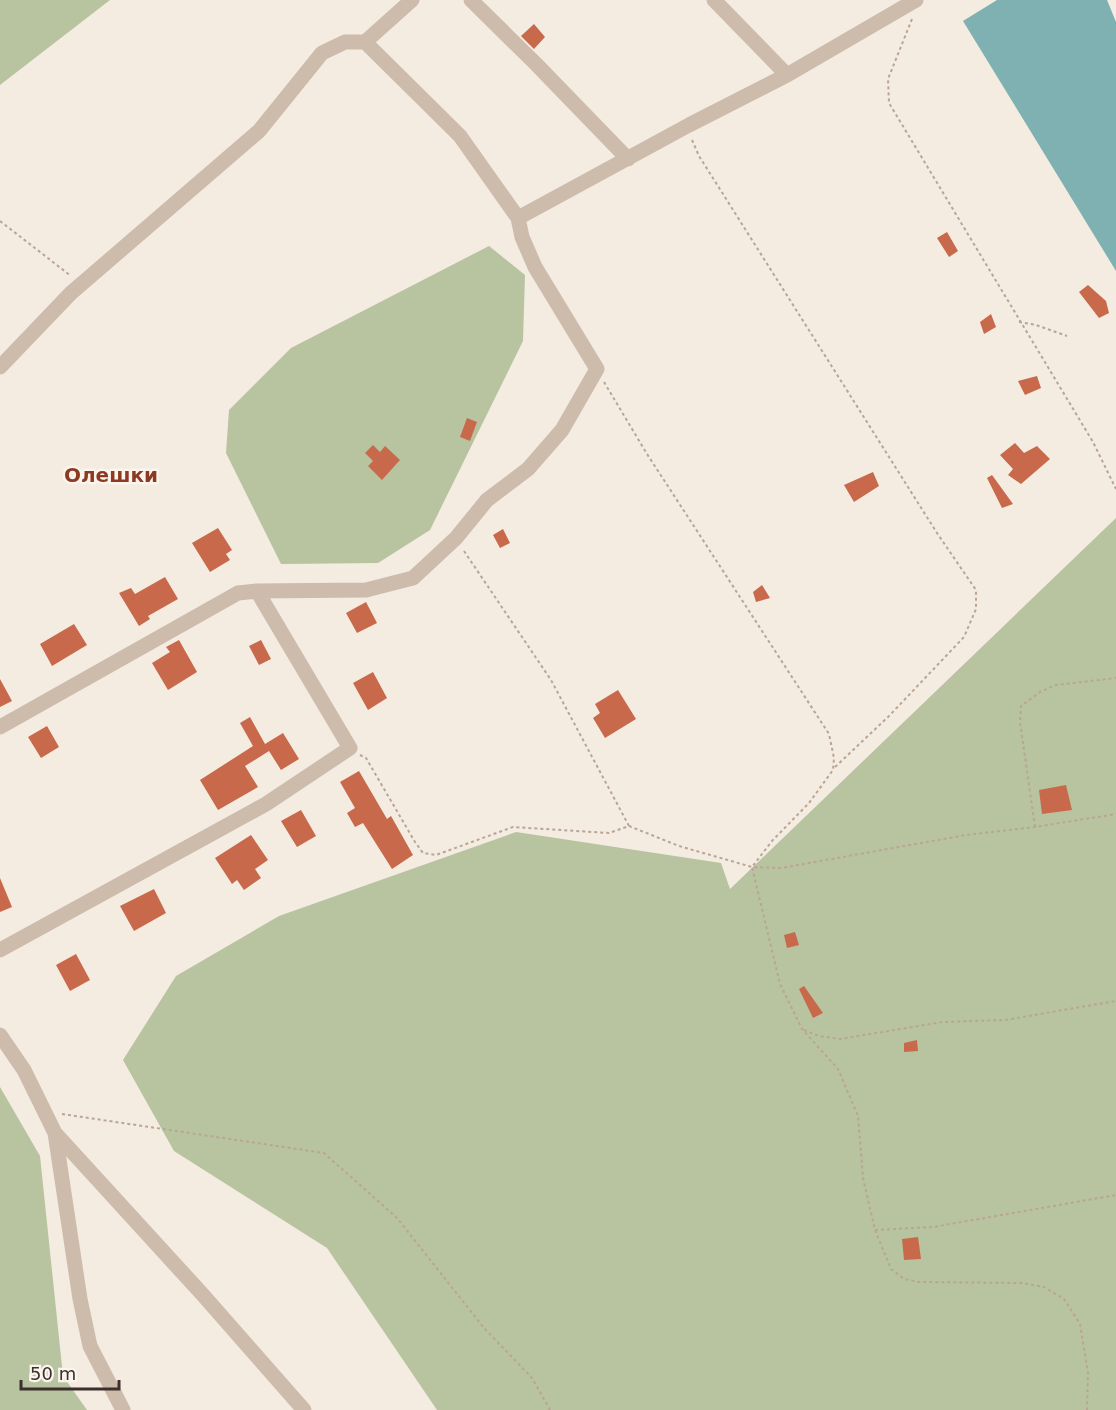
<svg xmlns="http://www.w3.org/2000/svg" width="1116" height="1410" font-family="'DejaVu Sans',sans-serif">
<rect width="100%" height="100%" fill="#f4ebe1"/>
<path fill="#b8c4a0" d="M0 0H110L0 85Z
M489 246 525 275 523 341 430 530 378 563 281 564 226 453 229 410 291 348Z
M1116 518V1410H437L327 1248 174 1151 123 1060 176 976 279 916 516 832 721 863 730 889Z
M0 1087 40 1156 63 1376 87 1410H0Z"/>
<path fill="#7fb0b2" d="M997 0H1107L1116 22V271L963 21Z"/>
<path fill="#c8694b" d="M534 24 545 37 534 49 521 36Z
M947 232 958 251 949 257 937 238Z
M1088 285 1106 301 1109 313 1099 318 1079 292Z
M991 314 996 327 984 334 980 322Z
M1037 376 1041 388 1025 395 1018 381Z
M467 418 477 422 470 441 460 437Z
M1015 443 1024 453 1037 446 1050 459 1021 484 1008 475 1013 469 1000 455Z
M373 445 380 452 385 446 400 460 382 480 368 466 373 461 365 453Z
M873 472 879 486 854 502 844 485Z
M992 475 1013 504 1002 508 987 478Z
M218 528 232 550 226 554 230 560 210 572 192 543Z
M503 529 510 543 500 548 493 535Z
M165 577 178 599 148 616 150 619 139 626 119 593 131 588 135 594Z
M762 585 770 598 756 602 753 592Z
M366 602 377 623 357 633 346 613Z
M74 624 87 645 52 666 40 644Z
M179 640 197 672 168 690 152 663 170 652 166 647Z
M261 640 271 659 259 665 249 646Z
M373 672 387 698 368 710 353 683Z
M0 679 12 701 0 707Z
M618 690 636 719 605 738 593 718 600 713 595 704Z
M250 717 265 744 283 733 299 759 281 770 269 751 245 766 258 787 218 810 200 780 253 746 240 723Z
M47 726 59 747 41 758 28 737Z
M359 771 387 819 391 816 413 855 392 869 363 823 355 827 347 813 355 808 340 782Z
M1066 785 1072 810 1042 814 1039 790Z
M301 810 316 836 297 847 281 821Z
M251 835 268 860 255 869 261 878 244 890 237 880 232 884 215 858Z
M0 878 12 907 0 912Z
M154 889 166 913 134 931 120 906Z
M795 932 799 945 787 948 784 935Z
M76 954 90 980 70 991 56 965Z
M804 986 823 1013 813 1018 799 989Z
M917 1040 918 1051 904 1052V1043Z
M918 1237 921 1259 904 1260 902 1239Z"/>
<g fill="none" stroke-linecap="round" stroke-linejoin="round">
<path stroke="#b9a596" stroke-width="2" stroke-dasharray="3 3" stroke-linecap="butt" d="M912 19 888 79 889 103 1093 442 1116 489
M692 140 699 156 937 533 976 590V609L964 637 889 716 833 769
M0 221 71 276
M1019 322 1036 325 1067 336
M604 382 647 454 829 734 834 758 833 770 809 803 772 841 752 867 780 984 802 1029 838 1069 858 1116 863 1178 875 1230 891 1269 904 1279 919 1282 1022 1283 1044 1287 1064 1299 1080 1324 1088 1373 1087 1410
M464 551 551 680 629 826
M360 755 366 758 415 842 423 853 436 855 513 827 609 833 629 826 679 846 752 867 781 868 966 835 1035 827 1116 814
M1035 827 1020 722 1021 706 1040 692 1056 685 1116 678
M804 1030 819 1036 840 1039 943 1022 1005 1020 1116 1001
M62 1114 324 1153 397 1218 484 1328 532 1378 550 1410
M875 1230 933 1227 1116 1195"/>
<path stroke="#cdbbac" stroke-width="15" d="M471 0 536 64 628 159
M714 0 787 75
M365 42 412 0
M518 218 689 125 787 75 916 0
M0 367 71 293 259 131 322 53 345 42H365L460 136 518 218 522 237 535 267 597 369 562 430 528 469 487 500 456 538 413 578 366 590 257 591 238 593 0 727
M0 950 266 804 350 748 257 591
M0 1035 24 1070 55 1133 203 1295 304 1410
M55 1133 80 1299 90 1346 123 1410"/>
</g>
<g text-anchor="middle" dominant-baseline="central" stroke-width="5" stroke-linejoin="round" paint-order="stroke">
<g font-size="20" font-weight="bold" fill="#8c3b22" stroke="#fbf5ee">
<text x="111" y="475">Олешки</text>
</g>
</g>
<path d="M21 1380v9h98v-9" fill="none" stroke="#3b302b" stroke-width="3"/>
<text x="30" y="1380" font-size="18" fill="#3b302b" stroke="#fbf5ee" stroke-width="4.5" paint-order="stroke">50 m</text>
</svg>
